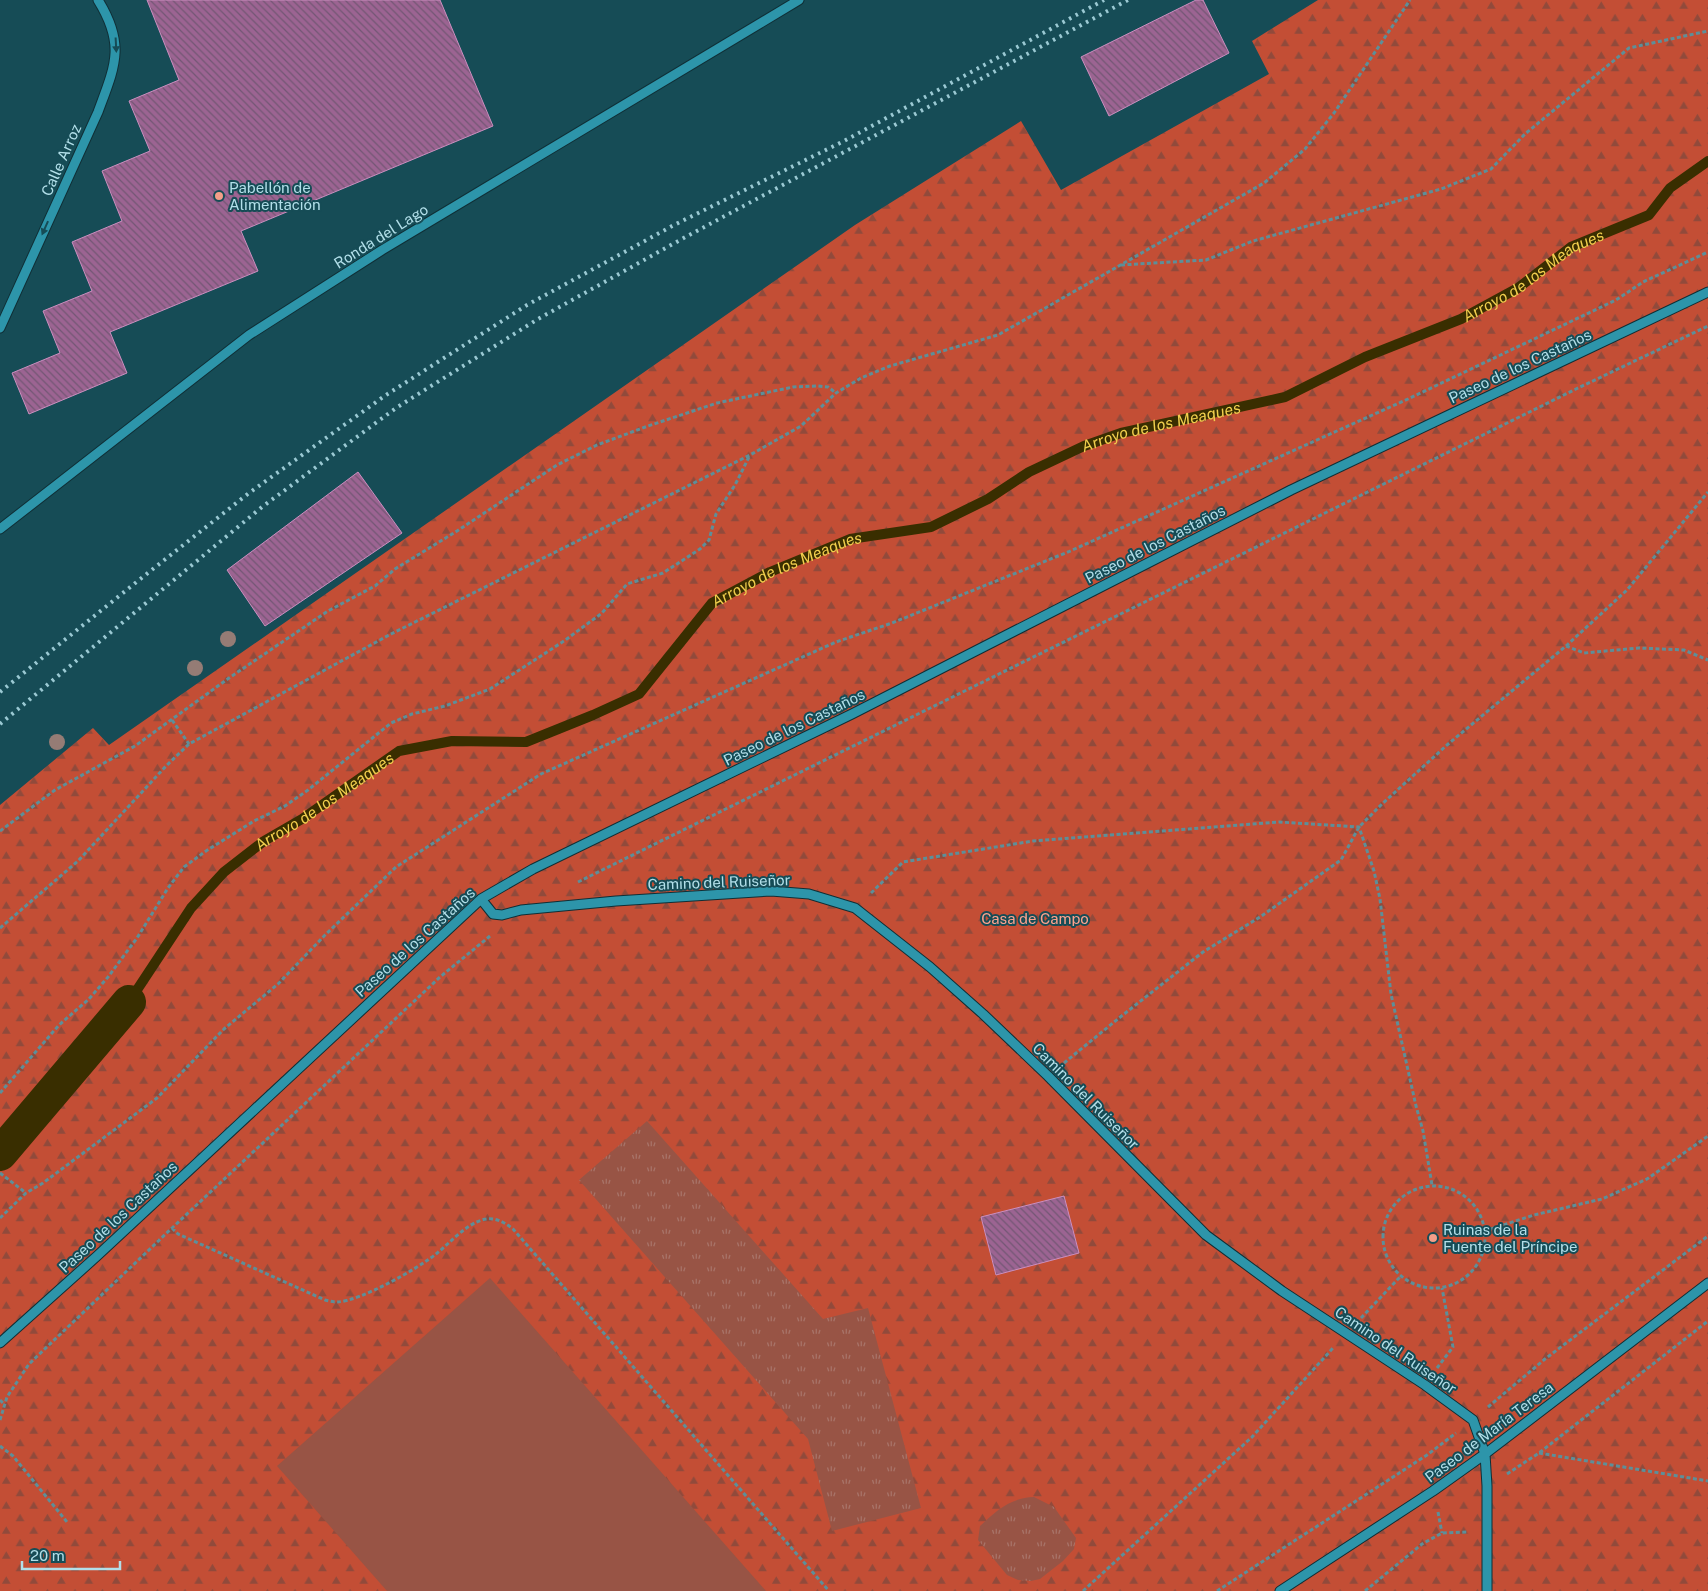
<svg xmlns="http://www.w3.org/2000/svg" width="1708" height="1591" font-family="'Public Sans',sans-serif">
<defs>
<pattern id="forest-firs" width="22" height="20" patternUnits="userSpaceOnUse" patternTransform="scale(1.25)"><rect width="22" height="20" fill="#c34e35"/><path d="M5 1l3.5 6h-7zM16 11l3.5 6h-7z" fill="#914a3b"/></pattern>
<pattern id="park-tufts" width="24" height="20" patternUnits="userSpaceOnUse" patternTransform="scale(1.25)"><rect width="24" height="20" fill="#985445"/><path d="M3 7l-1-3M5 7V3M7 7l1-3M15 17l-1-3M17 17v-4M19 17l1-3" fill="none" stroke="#a87469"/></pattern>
<pattern id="building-back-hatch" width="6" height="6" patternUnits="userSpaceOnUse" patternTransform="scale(1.25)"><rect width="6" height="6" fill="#9c6492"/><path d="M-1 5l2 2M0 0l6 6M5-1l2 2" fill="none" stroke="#735774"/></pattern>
</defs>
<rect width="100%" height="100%" fill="#164c56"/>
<path fill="url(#forest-firs)" d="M1318 0H1708V1591H0V805L93 728 109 745 855 225 1021 121 1061 190 1269 74 1252 41Z"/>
<path fill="url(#park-tufts)" d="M647 1121 823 1319 868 1308 921 1508 832 1531 808 1439 579 1180Z
M1034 1497 1054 1507 1076 1538 1074 1549 1063 1561 1040 1579 1031 1581 1018 1580 1007 1575 978 1540 980 1526C997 1510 1010 1498 1034 1497Z"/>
<path fill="#985445" d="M490 1278 766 1591H387L277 1466Z"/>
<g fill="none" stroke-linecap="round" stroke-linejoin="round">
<path stroke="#392e00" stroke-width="10" id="s1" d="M129 1002 191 908 224 872 264 841 302 819 399 751 452 741 526 742 593 715 639 694 712 603 770 572 850 539 931 527 988 499 1029 472 1084 446 1121 433 1285 397 1365 357 1461 319 1518 288 1571 247 1649 215 1670 188 1708 161"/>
<path stroke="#392e00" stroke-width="34" d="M0 1154 129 1002"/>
</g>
<path fill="url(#building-back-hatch)" stroke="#cb8fbf" d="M147 0H440L493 126 241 231 258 271 110 332 127 373 29 414 12 373 60 353 43 311 92 291 72 242 122 221 102 171 150 151 129 101 179 80Z
M1196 0H1203L1229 53 1109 116 1081 57Z
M358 472 402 533 265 626 227 570Z
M1064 1196 1079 1253 996 1275 981 1217Z"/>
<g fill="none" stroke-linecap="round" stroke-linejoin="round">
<defs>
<path id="minor" d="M0 328 98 112C115 66 126 45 98 0
M0 529 249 335 382 250 799 0
M481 899 493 914 502 915 521 910 616 901 771 891 809 894 855 908 930 967 983 1014 1048 1076 1206 1235 1282 1291 1425 1385 1473 1420 1485 1454 1487 1486V1591
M0 1343 97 1256 481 899 533 869 852 714 1291 490 1708 292
M1280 1591 1433 1491 1485 1454 1708 1283"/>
</defs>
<use href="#minor" stroke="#102f36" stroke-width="11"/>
<path stroke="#5d8f99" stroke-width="3" stroke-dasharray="4 2.5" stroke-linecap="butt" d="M1121 265 1206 260 1253 241 1441 189 1491 169 1525 134 1629 48 1708 31
M1566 646 1584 653 1639 648 1684 650 1708 660
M172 720 189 744
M0 831 55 790 135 746 229 678 328 611 375 586 395 569 457 531 557 465 597 445 648 426 717 403 793 387 818 386 828 387 836 393
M578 882 1576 389 1708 326
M871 893 903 862 1033 841 1279 822 1359 827 1374 871 1380 899 1391 994 1416 1106 1423 1131 1432 1185
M0 928 78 861 167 765 189 744 391 634 750 455 801 426 836 393 861 378 890 366 998 335 1264 183 1305 149 1334 113 1410 0
M1064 1063 1119 1018 1203 952 1260 917 1341 860 1359 827 1382 804 1447 745 1566 646 1627 590 1708 492
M0 1093 59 1025 89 999 108 977 137 938 168 888 184 867 206 851 254 821 285 806 308 790 391 723 412 714 445 706 490 689 564 641 602 613 627 584 663 573 700 549 709 540 716 514 735 485 750 455
M0 1173 26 1193
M1383 1237a51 51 0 1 1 102 0a51 51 0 1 1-102 0Z
M0 1218 26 1193 43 1183 157 1098 224 1029 278 984 325 935 396 867 541 774 836 642 892 623 1068 552 1408 399 1616 300 1643 282 1708 252
M172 1228 178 1234 325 1300C329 1301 333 1302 337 1302 361 1301 417 1269 436 1254 450 1243 465 1225 482 1220 494 1216 504 1222 513 1229L829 1591
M1485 1231 1534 1215 1602 1199 1647 1179 1708 1136
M1361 1318 1400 1277
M1437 1368 1453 1347 1442 1288
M0 1400 4 1404
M1488 1407 1545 1359 1708 1236
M0 1420 7 1397 29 1364 172 1228 440 977 490 936
M0 1446 13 1456 67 1522
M1539 1453 1708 1481
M1507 1474 1539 1453 1708 1321
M1438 1512 1442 1533
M1083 1591 1252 1437 1333 1348
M1217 1591 1427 1455 1456 1433
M1365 1591 1422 1544 1442 1533 1467 1532"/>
<use href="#minor" stroke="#2d95aa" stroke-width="9"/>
<path stroke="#9bc9d3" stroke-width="4" stroke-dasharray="2.5 5" stroke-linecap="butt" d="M0 692 134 584 249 493 386 395 527 305 674 225 844 141 1104 0
M0 724 262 507 396 408 538 319 680 240 1128 0"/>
</g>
<g fill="#957c75">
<circle cx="228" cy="639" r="8"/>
<circle cx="195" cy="668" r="8"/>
<circle cx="57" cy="742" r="8"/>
</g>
<defs><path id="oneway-solid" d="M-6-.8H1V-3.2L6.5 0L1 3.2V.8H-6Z" transform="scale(1.25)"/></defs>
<g fill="#164c56">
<use href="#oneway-solid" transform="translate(116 45) rotate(87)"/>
<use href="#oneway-solid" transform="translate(45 228) rotate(114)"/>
</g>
<g fill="#f49e89" stroke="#164c56" stroke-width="2">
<circle cx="219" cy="196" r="5"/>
<circle cx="1433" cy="1238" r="5"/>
</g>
<g text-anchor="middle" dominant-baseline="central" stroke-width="4" stroke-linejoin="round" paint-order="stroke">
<g font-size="15" fill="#b2dfe9" stroke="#164c56">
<text transform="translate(61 160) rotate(-66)">Calle Arroz</text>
<text transform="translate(381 236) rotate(-32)">Ronda del Lago</text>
<text transform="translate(1520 366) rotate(-25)">Paseo de los Castaños</text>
<text transform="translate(1155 544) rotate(-27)">Paseo de los Castaños</text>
<text transform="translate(794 727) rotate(-26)">Paseo de los Castaños</text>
<text transform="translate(719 882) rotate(-2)">Camino del Ruiseñor</text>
<text transform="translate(415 942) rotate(-42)">Paseo de los Castaños</text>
<text transform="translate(1086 1096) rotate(45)">Camino del Ruiseñor</text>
<text transform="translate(118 1217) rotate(-43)">Paseo de los Castaños</text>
<text transform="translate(1396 1350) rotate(34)">Camino del Ruiseñor</text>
<text transform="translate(1489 1432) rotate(-37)">Paseo de María Teresa</text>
</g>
<g font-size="15" fill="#b2dfe9" stroke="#164c56" text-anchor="start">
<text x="229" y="187">Pabellón de<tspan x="229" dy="17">Alimentación</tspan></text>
<text x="1443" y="1229">Ruinas de la<tspan x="1443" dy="17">Fuente del Príncipe</tspan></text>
</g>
<g font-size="15" fill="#fda38e" stroke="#164c56">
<text x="1035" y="918">Casa de Campo</text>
</g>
<g font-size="16" font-style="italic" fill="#f0ce4d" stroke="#164c56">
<text stroke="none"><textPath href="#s1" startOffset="1634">Arroyo de los Meaques</textPath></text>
<text stroke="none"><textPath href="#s1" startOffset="1229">Arroyo de los Meaques</textPath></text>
<text stroke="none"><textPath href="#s1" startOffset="824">Arroyo de los Meaques</textPath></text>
<text stroke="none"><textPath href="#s1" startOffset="284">Arroyo de los Meaques</textPath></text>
</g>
</g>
<path d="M22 1561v8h98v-8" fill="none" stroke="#b2dfe9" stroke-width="2.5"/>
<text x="30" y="1561" font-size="15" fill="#b2dfe9" stroke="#164c56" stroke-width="4" paint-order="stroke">20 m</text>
</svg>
